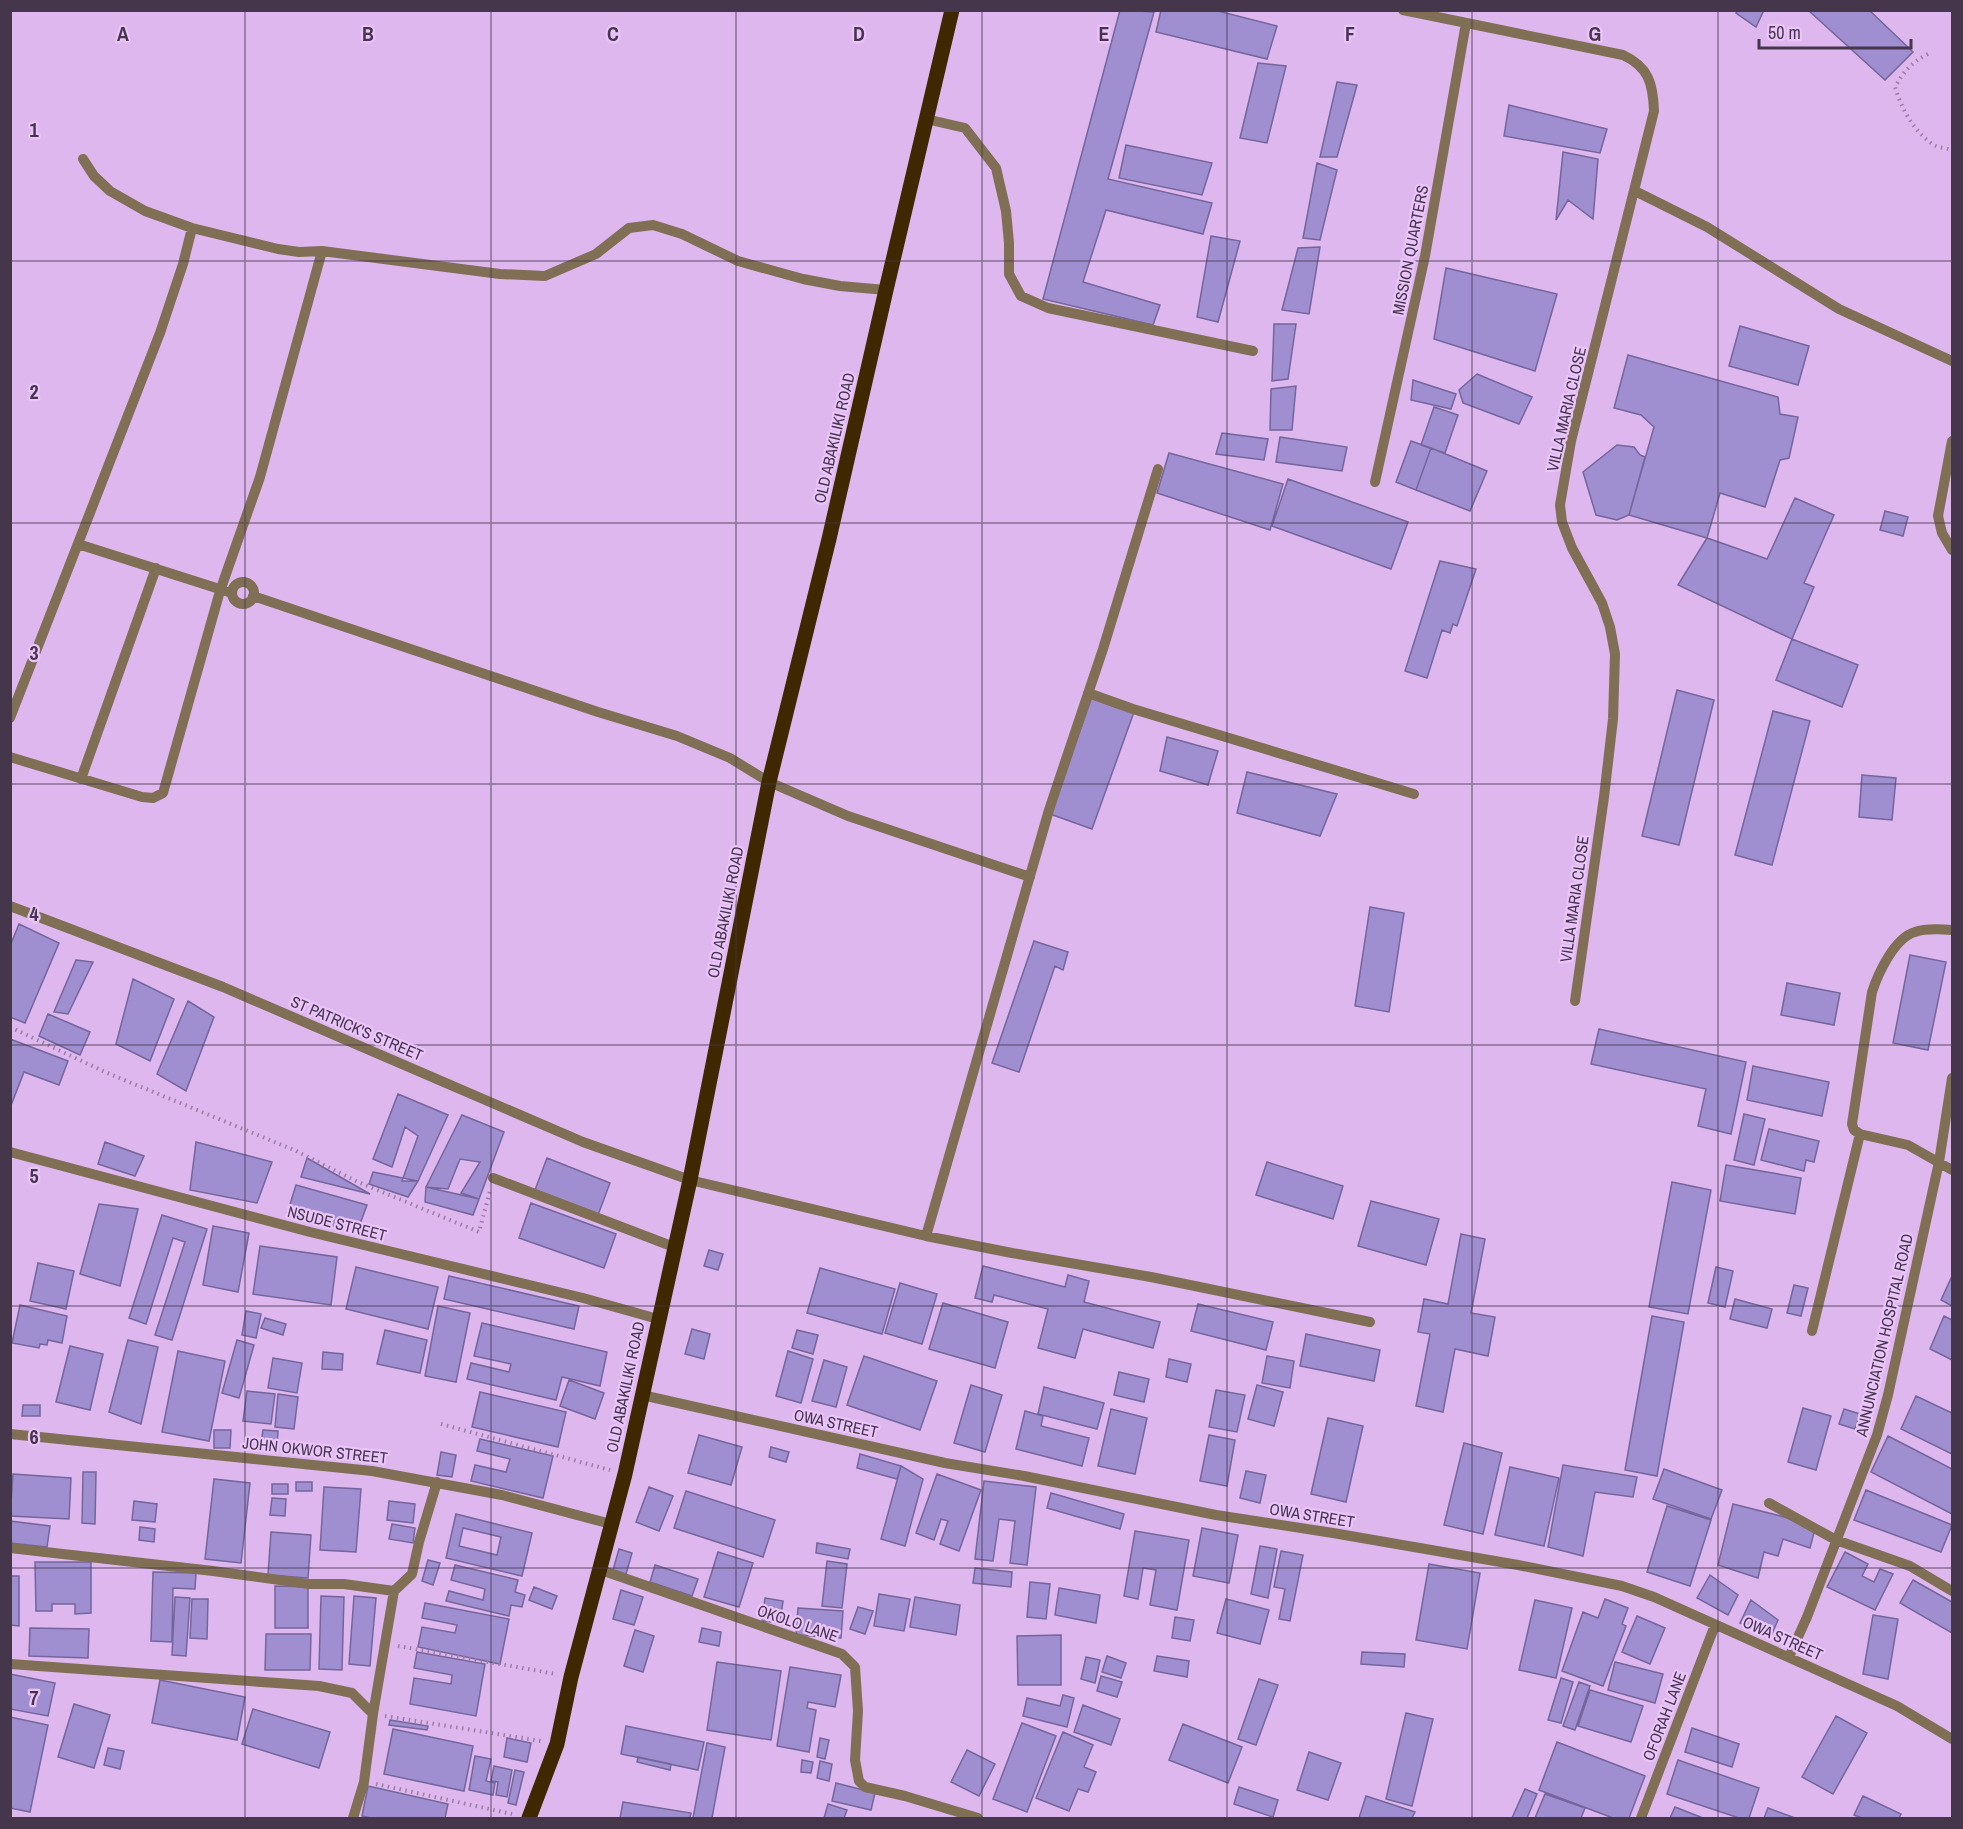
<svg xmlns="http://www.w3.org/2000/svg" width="1963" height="1829" font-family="'Archivo Narrow',sans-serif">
<rect width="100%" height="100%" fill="#deb7ee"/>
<path fill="#a08fd0" stroke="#74659c" stroke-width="1.5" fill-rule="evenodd" d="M1120 10 1154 12 1108 179 1212 203 1203 234 1106 210 1083 282 1160 305 1153 325 1043 299Z
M1161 10H1214L1277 26 1267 59 1156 32Z
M1738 10H1764L1756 27 1736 13Z
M1808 10H1869L1913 52 1885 80Z
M1258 63 1286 66 1267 143 1240 138Z
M1337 82 1357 85 1337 157H1320Z
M1509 105 1607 129 1600 153 1504 136Z
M1126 145 1212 163 1202 195 1119 178Z
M1563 152 1598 159 1593 219 1568 200 1556 220Z
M1317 163 1337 170 1320 240 1303 238Z
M1211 236 1240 241 1218 322 1197 317Z
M1320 247 1309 314 1282 310 1298 248Z
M1446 268 1557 294 1535 371 1434 339Z
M1274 324H1296L1288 379 1272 381Z
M1740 326 1809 346 1798 385 1729 366Z
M1628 355 1778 397 1780 414 1798 417 1789 458 1780 460 1765 507 1720 493 1707 538 1629 515 1654 427 1641 415 1614 408Z
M1477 374 1532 397 1519 424 1463 403 1459 390Z
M1413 380 1456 394 1451 409 1411 400Z
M1296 386 1292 430H1270L1271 389Z
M1434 407 1458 415 1445 453 1421 445Z
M1222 433 1268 439 1264 460 1216 454Z
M1280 437 1347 447 1342 471 1276 462Z
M1411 441 1431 448 1416 490 1396 482Z
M1617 445 1634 447 1640 455 1645 457 1629 515 1617 520 1596 515 1583 472Z
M1431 448 1487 471 1470 511 1416 490Z
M1169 453 1283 484 1270 530 1157 493Z
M1288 479 1408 522 1391 569 1272 526Z
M1795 498 1834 515 1804 583 1814 587 1792 639 1678 585 1707 538 1767 559Z
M1885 511 1908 517 1903 536 1880 530Z
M1440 561 1476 569 1457 626 1453 624 1450 633 1442 630 1427 678 1405 671Z
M1792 639 1858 665 1842 707 1776 680Z
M1677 690 1714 700 1679 845 1642 836Z
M1092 697 1134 712 1092 829 1050 814Z
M1773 711 1810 721 1772 865 1735 855Z
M1167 737 1218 751 1208 785 1160 771Z
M1247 772 1337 794 1320 836 1237 813Z
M1862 775 1896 778 1892 820 1859 817Z
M1370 907 1404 913 1389 1012 1355 1006Z
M19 924 59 943 25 1023 10 1017V946Z
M1034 941 1068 952 1063 970 1055 966 1019 1072 992 1063Z
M1910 955 1946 962 1928 1050 1893 1043Z
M76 960 93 962 68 1014 54 1012Z
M133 979 174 999 150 1061 116 1044Z
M1787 983 1840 993 1834 1025 1781 1015Z
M188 1001 214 1017 186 1091 157 1074Z
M48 1014 90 1032 80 1055 39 1036Z
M1599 1029 1746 1062 1731 1134 1698 1126 1706 1089 1591 1064Z
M10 1039 68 1061 59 1085 24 1072 10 1108Z
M1753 1066 1829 1082 1822 1116 1747 1100Z
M398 1094 448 1115 418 1181H402L418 1136 405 1127 392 1167 373 1159Z
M1744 1114 1765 1119 1754 1165 1734 1160Z
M462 1115 504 1132 479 1199 461 1193 480 1162 460 1159 448 1189 426 1187Z
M1769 1129 1819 1141 1814 1162 1806 1160 1804 1171 1761 1160Z
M105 1142 144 1156 135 1176 98 1164Z
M196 1142 272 1162 257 1203 190 1190Z
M307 1158 370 1194 301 1177Z
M547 1158 610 1183 598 1215 535 1190Z
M1267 1162 1343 1186 1333 1219 1256 1195Z
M1726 1165 1801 1178 1795 1214 1720 1201Z
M373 1172 418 1181 408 1197 369 1184Z
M1672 1182 1711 1190 1688 1314 1649 1307Z
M296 1185 367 1205 357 1232 287 1214Z
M426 1187 479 1199 473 1215 425 1202Z
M1371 1201 1439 1219 1426 1265 1358 1246Z
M531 1203 616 1234 604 1268 519 1238Z
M99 1204 138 1209 120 1286 80 1274Z
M162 1215 207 1229 172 1340 155 1335 185 1242 173 1238 146 1324 129 1318Z
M213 1226 249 1233 238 1292 203 1285Z
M1461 1234 1485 1239 1471 1313 1495 1317 1488 1356 1455 1349 1443 1412 1416 1406 1430 1334 1418 1332 1424 1299 1448 1304Z
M260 1246 337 1257 331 1305 253 1294Z
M709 1250 723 1254 718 1270 704 1266Z
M38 1263 74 1271 66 1309 30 1301Z
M983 1266 1065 1287 1068 1275 1089 1281 1084 1302 1160 1322 1153 1348 1083 1329 1075 1358 1038 1348 1048 1309 994 1295 992 1302 975 1298Z
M356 1267 438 1287 428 1329 346 1309Z
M1716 1267 1733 1271 1725 1307 1708 1303Z
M820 1268 895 1289 882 1334 807 1313Z
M449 1276 579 1306 574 1329 444 1299Z
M1952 1276V1306L1941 1300Z
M900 1283 937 1294 922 1344 885 1333Z
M1794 1285 1808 1288 1801 1316 1787 1313Z
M1735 1299 1772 1309 1767 1328 1730 1319Z
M943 1303 1008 1322 995 1368 929 1349Z
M1198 1304 1273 1322 1266 1350 1191 1331Z
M20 1305 67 1316 62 1343 48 1340 47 1345 40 1344 39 1348 12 1343Z
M438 1306 470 1313 456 1382 425 1376Z
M246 1311 261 1314 256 1338 242 1335Z
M1652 1316 1684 1322 1657 1476 1625 1470Z
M1944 1316 1952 1320V1360L1930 1349Z
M265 1318 286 1324 283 1335 261 1328Z
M482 1323 607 1352 600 1386 562 1377 556 1400 467 1379 471 1363 509 1372 511 1364 474 1356Z
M692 1329 710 1334 704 1359 685 1354Z
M385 1330 427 1340 420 1373 377 1364Z
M797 1330 818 1335 813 1354 792 1348Z
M1306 1334 1380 1350 1374 1381 1300 1366Z
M128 1340 158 1347 141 1424 109 1412Z
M237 1340 254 1345 239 1398 222 1393Z
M70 1346 103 1354 90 1410 56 1402Z
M178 1351 225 1361 209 1441 162 1432Z
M788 1351 813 1359 801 1403 776 1396Z
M323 1352 343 1354 342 1370 322 1369Z
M864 1356 937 1381 920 1430 847 1405Z
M1267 1356 1294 1361 1290 1388 1262 1383Z
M273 1358 302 1363 297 1393 268 1388Z
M1169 1359 1191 1364 1187 1382 1166 1377Z
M824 1360 847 1367 836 1407 812 1401Z
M1119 1372 1149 1379 1144 1402 1114 1395Z
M569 1380 604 1393 595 1419 560 1406Z
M971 1385 1002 1395 985 1452 954 1443Z
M1257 1385 1283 1392 1274 1426 1248 1419Z
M1044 1387 1104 1403 1097 1429 1038 1414Z
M1216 1390 1245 1395 1237 1432 1209 1427Z
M247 1391 275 1394 271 1424 243 1421Z
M480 1392 566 1412 558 1447 472 1427Z
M278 1394 298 1397 294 1429 275 1427Z
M1916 1396 1952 1413V1454L1901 1429Z
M23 1405H40V1416H22Z
M1803 1408 1831 1416 1816 1470 1788 1462Z
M1111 1409 1147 1418 1135 1474 1098 1466Z
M1844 1409 1860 1414 1855 1429 1839 1424Z
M1025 1411 1043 1416 1041 1426 1089 1438 1082 1466 1016 1449Z
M1328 1418 1363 1426 1346 1502 1311 1494Z
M214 1430H231L230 1448H214Z
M263 1430 278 1431 277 1446 261 1444Z
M699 1435 742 1447 731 1485 688 1473Z
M1209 1435 1235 1440 1227 1486 1200 1481Z
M1888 1436 1952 1469V1514L1871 1472Z
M480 1439 553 1456 543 1498 471 1481 475 1465 506 1472 510 1459 477 1451Z
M1464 1443 1502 1453 1483 1534 1444 1525Z
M771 1447 789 1452 786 1462 769 1457Z
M441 1452 456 1455 452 1477 437 1475Z
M860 1454 901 1466 897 1479 857 1468Z
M1563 1465 1637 1477 1633 1497 1595 1492 1583 1556 1548 1547Z
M901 1466 923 1479 905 1546 881 1539Z
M1510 1467 1559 1478 1544 1546 1495 1535Z
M1664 1469 1722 1490 1711 1519 1653 1499Z
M1246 1471 1266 1475 1260 1503 1240 1498Z
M83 1472H96L95 1524 82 1523Z
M13 1474 71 1478 69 1519 10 1516Z
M937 1474 981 1490 959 1551 940 1544 948 1521 941 1519 934 1540 916 1533Z
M214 1479 250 1483 241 1563 205 1559Z
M984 1481 1036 1487 1027 1565 1010 1563 1015 1521 999 1519 993 1561 975 1559Z
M296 1482H312V1491H296Z
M272 1484H288V1494H272Z
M324 1487 361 1489 356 1552 320 1550Z
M649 1487 673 1496 659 1531 636 1522Z
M1866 1490 1952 1525 1941 1552 1854 1520Z
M686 1491 775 1520 763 1557 674 1528Z
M1051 1493 1124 1514 1120 1529 1047 1508Z
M272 1498 286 1499 285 1516 270 1515Z
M134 1501 157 1504 155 1522 132 1520Z
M389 1501 415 1504 413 1523 387 1520Z
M1733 1504 1816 1525 1810 1548 1783 1539 1778 1556 1764 1552 1758 1578 1718 1565Z
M1667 1506 1711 1520 1690 1586 1647 1572Z
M456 1514 532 1533 522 1576 446 1558ZM463 1528 501 1537 497 1555 459 1546Z
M10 1521 50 1526 47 1547 10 1543Z
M392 1524 415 1528 413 1543 389 1539Z
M140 1527 155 1529 154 1542 139 1540Z
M1202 1528 1238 1535 1229 1583 1193 1576Z
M1135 1531 1189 1540 1177 1610 1150 1605 1156 1570 1143 1568 1138 1599 1124 1596Z
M271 1532 311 1535 308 1578 268 1575Z
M817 1543 850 1549 848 1559 816 1553Z
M1260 1546 1277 1549 1268 1598 1251 1594Z
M619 1549 632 1553 626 1574 613 1570Z
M1281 1551 1303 1555 1290 1621 1279 1619 1285 1589 1274 1587Z
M718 1552 753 1563 739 1607 704 1597Z
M1845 1552 1868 1564 1862 1576 1874 1582 1880 1569 1893 1574 1875 1610 1827 1587Z
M428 1560 440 1563 433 1585 422 1581Z
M827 1561 847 1564 842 1608 822 1606Z
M35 1562H91V1613L75 1614V1604H52V1611H36Z
M1429 1564 1480 1573 1467 1649 1416 1640Z
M455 1565 518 1580 515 1592 525 1595 522 1607 511 1605 509 1616 446 1601 449 1591 483 1600 485 1589 451 1580Z
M655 1565 698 1579 692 1596 650 1582Z
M975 1568 1012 1572 1011 1587 973 1583Z
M153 1572 196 1573 195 1589 173 1588 172 1642 151 1641Z
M1710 1575 1738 1595 1728 1615 1697 1598Z
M10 1576H19V1626L10 1625Z
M1913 1580 1952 1602V1633L1900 1603Z
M1030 1582 1050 1584 1046 1619 1027 1617Z
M275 1586 308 1587V1628H275Z
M534 1587 557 1596 552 1609 529 1600Z
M1059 1588 1100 1595 1096 1623 1055 1615Z
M621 1590 643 1597 634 1625 613 1619Z
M879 1594 910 1599 904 1631 874 1626Z
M321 1596 344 1597 342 1670 319 1669Z
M354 1596 376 1598 370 1666 349 1664Z
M175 1597 190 1598 186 1656 172 1655Z
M915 1597 960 1605 956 1635 910 1627Z
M765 1598 783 1601 780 1623 762 1621Z
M192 1599H208L207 1639 190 1638Z
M1226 1599 1269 1610 1260 1644 1217 1633Z
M1605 1599 1628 1608 1622 1624 1626 1626 1603 1686 1562 1671 1583 1612 1598 1618Z
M1535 1600 1572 1608 1556 1678 1519 1670Z
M1751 1600 1778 1620 1771 1636 1740 1623Z
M425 1603 509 1619 500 1664 418 1647 422 1627 455 1633 457 1625 422 1618Z
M858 1607 873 1611 865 1634 850 1629Z
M798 1608 843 1611 841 1638 796 1635Z
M1873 1615 1898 1619 1888 1679 1863 1674Z
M1637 1616 1665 1628 1650 1664 1622 1652Z
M1175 1617 1194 1620 1190 1641 1172 1638Z
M30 1628 89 1629 88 1658 29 1656Z
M702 1628 721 1632 719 1646 699 1642Z
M635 1630 654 1636 643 1672 624 1666Z
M266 1634H311L310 1670H265Z
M1061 1635V1685H1018L1017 1636Z
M417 1652 485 1664 476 1716 410 1704 414 1678 451 1684 452 1675 414 1668Z
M1362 1652 1405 1654 1404 1667 1361 1664Z
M1107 1656 1126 1663 1121 1678 1102 1672Z
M1157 1656 1189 1661 1187 1677 1154 1671Z
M1086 1657 1100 1660 1095 1683 1081 1679Z
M717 1662 781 1671 771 1740 707 1730Z
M1615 1662 1663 1674 1655 1703 1608 1690Z
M790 1667 841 1675 835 1707 808 1702 807 1708 816 1710 809 1752 777 1746Z
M10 1674 55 1683 48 1716 10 1709Z
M1101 1676 1122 1682 1117 1697 1097 1691Z
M1561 1678 1573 1682 1561 1723 1548 1720Z
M1259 1679 1278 1685 1256 1745 1238 1739Z
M160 1680 245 1697 237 1740 152 1723Z
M1579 1682 1590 1686 1575 1730 1563 1726Z
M1590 1690 1643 1706 1631 1742 1578 1726Z
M1063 1695 1074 1698 1067 1727 1023 1716 1027 1698 1060 1706Z
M74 1704 110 1715 94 1768 58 1757Z
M1083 1705 1120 1719 1111 1745 1074 1732Z
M253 1709 330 1732 319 1768 242 1744Z
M1406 1713 1433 1719 1412 1806 1386 1799Z
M1836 1716 1867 1733 1833 1794 1802 1777Z
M10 1717 48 1725 30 1812 10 1808Z
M390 1720 428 1726 427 1730 389 1725Z
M1022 1723 1056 1736 1027 1812 993 1799Z
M1183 1724 1242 1747 1228 1783 1169 1760Z
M626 1726 704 1742 698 1770 621 1754Z
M1692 1728 1739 1744 1732 1767 1685 1752Z
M393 1729 473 1746 464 1791 384 1774Z
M1063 1732 1093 1745 1084 1767 1096 1772 1088 1792 1078 1789 1069 1811 1036 1798Z
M507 1738 531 1743 527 1762 504 1757Z
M820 1738 829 1740 825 1759 817 1757Z
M1557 1742 1645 1776 1629 1818H1613L1539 1790Z
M707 1743 725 1747 712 1818H693Z
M108 1748 124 1751 120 1769 104 1765Z
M967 1750 995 1764 979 1796 951 1782Z
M1309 1752 1341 1763 1328 1800 1297 1790Z
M475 1756 491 1759 486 1781 495 1783 493 1795 469 1790Z
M638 1757 671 1764 670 1770 637 1762Z
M802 1760 813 1762 811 1773 801 1772Z
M1678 1760 1759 1788 1749 1818H1739L1667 1794Z
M820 1761 832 1764 829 1781 817 1778Z
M494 1766 512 1770 507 1797 496 1795 498 1782 491 1781Z
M515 1770 524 1772 516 1805 508 1803Z
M836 1783 875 1793 871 1810 832 1801Z
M368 1786 448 1804 445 1818H371L362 1816Z
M1239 1787 1278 1800 1273 1817 1234 1804Z
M1525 1789 1537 1794 1527 1818H1512Z
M1545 1794 1585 1808 1581 1818H1535Z
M1366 1796 1415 1812 1412 1818H1359Z
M1863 1796 1901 1814 1899 1818H1862L1854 1815Z
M623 1802 691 1813 690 1818H620Z
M828 1804 847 1810 844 1818H824Z
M1675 1807 1703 1818H1670Z
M1768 1808 1795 1818H1764Z"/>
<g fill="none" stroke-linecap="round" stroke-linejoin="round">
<path stroke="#9a7ea6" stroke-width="4" stroke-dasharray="1.5 4.5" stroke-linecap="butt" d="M1928 54C1912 62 1904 71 1895 87 1902 110 1914 132 1934 145 1939 148 1947 148 1952 150
M10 1027 105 1072 294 1150 358 1182 479 1232 490 1191
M441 1424 610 1470
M398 1646 556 1674
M385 1716 541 1741
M376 1784 512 1814"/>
<path stroke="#806e55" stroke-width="10" d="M1403 10 1623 55C1649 67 1653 84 1654 111L1571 441 1560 505 1562 522 1572 548 1602 603 1610 627 1615 654 1613 719 1604 797 1575 1001
M926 119 965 128 996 168 1006 211 1009 243V274L1021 296 1048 308 1253 351
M83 159 94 176 110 191 145 211 192 228 278 249 299 252 322 251 500 274 545 276 596 254 629 228 653 225 682 234 738 261 803 279 840 286 886 290
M1635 191 1707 227 1839 309 1952 361
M1952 441 1938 516 1942 533 1952 550
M1375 482 1425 256 1466 23
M78 544 232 593
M232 593a11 11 0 1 1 22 0a11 11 0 1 1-22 0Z
M253 596 598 712 677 736 730 758 769 782 848 816 1030 877
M1088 693 1133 709 1414 794
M10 718 160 333 183 264 192 228
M10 757 142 797 153 798 163 793 220 591 260 477 322 251
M81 779 156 568
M10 906 223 987 583 1142 690 1180 926 1236 1012 1253 1151 1277 1370 1322
M1952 930C1940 929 1926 928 1915 932 1894 938 1878 974 1872 992L1852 1124 1854 1130 1860 1134 1908 1145 1952 1170
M10 1152 310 1232 583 1298 658 1319
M493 1178 674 1247
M926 1236 1049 810 1103 649 1158 469
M1812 1331 1860 1134
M642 1395 945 1463 1024 1476 1216 1515 1333 1533 1518 1565 1622 1586 1654 1597 1897 1706 1952 1739
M10 1434 372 1471 502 1495 611 1524
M1769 1503 1836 1540 1910 1566 1952 1591
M10 1548 213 1571 309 1584H344L394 1591
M601 1570 842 1654 855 1667 858 1711 855 1760 859 1781 865 1787 905 1796 978 1818
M1789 1657 1807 1617 1877 1435 1888 1395 1939 1162 1952 1078
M10 1664 319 1686 352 1693 373 1714 364 1782 353 1818
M373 1714 394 1591 412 1574 419 1542 437 1482
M1641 1818 1715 1625"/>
<path stroke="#3f2700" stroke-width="15" d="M529 1818 557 1744 571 1677 625 1474 690 1180 769 782 829 539 886 290 952 10"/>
</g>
<path fill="none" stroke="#45364c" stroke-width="1.5" stroke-opacity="0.55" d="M245 10V1818M491 10V1818M736 10V1818M982 10V1818M1227 10V1818M1472 10V1818M1718 10V1818M10 261H1952M10 523H1952M10 784H1952M10 1045H1952M10 1306H1952M10 1568H1952"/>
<g text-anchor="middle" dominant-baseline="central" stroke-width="4.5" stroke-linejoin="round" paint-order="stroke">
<g font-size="16" fill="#45364c" stroke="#ebc4fb">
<text transform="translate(1410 250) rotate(-79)">MISSION QUARTERS</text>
<text transform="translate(1566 409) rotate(-77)">VILLA MARIA CLOSE</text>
<text transform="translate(834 438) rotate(-77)">OLD ABAKILIKI ROAD</text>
<text transform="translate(1574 899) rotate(-82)">VILLA MARIA CLOSE</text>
<text transform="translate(725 912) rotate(-79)">OLD ABAKILIKI ROAD</text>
<text transform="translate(357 1028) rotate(23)">ST PATRICK'S STREET</text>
<text transform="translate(337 1223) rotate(14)">NSUDE STREET</text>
<text transform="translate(1884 1335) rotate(-77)">ANNUNCIATION HOSPITAL ROAD</text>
<text transform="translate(625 1387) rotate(-78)">OLD ABAKILIKI ROAD</text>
<text transform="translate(836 1423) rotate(12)">OWA STREET</text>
<text transform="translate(315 1450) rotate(6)">JOHN OKWOR STREET</text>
<text transform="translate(1312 1515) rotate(9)">OWA STREET</text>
<text transform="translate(798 1623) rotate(19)">OKOLO LANE</text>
<text transform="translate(1783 1638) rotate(24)">OWA STREET</text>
<text transform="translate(1664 1716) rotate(-69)">OFORAH LANE</text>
</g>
</g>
<g font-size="20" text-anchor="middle" font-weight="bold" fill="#45364c" stroke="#ebc4fb" stroke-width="4.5" stroke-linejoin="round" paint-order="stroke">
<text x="123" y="41">A</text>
<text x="368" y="41">B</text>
<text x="613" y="41">C</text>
<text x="859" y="41">D</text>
<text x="1104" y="41">E</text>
<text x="1350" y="41">F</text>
<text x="1595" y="41">G</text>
<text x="34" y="137">1</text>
<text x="34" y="399">2</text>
<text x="34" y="660">3</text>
<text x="34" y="921">4</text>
<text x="34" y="1183">5</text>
<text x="34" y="1444">6</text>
<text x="34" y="1705">7</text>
</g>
<rect width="1963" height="1829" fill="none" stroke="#45364c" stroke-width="24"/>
<path d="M1759 39v9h152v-9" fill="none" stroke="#45364c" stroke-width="3"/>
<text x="1768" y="39" font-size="18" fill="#45364c" stroke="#ebc4fb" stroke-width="4.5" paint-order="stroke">50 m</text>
</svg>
